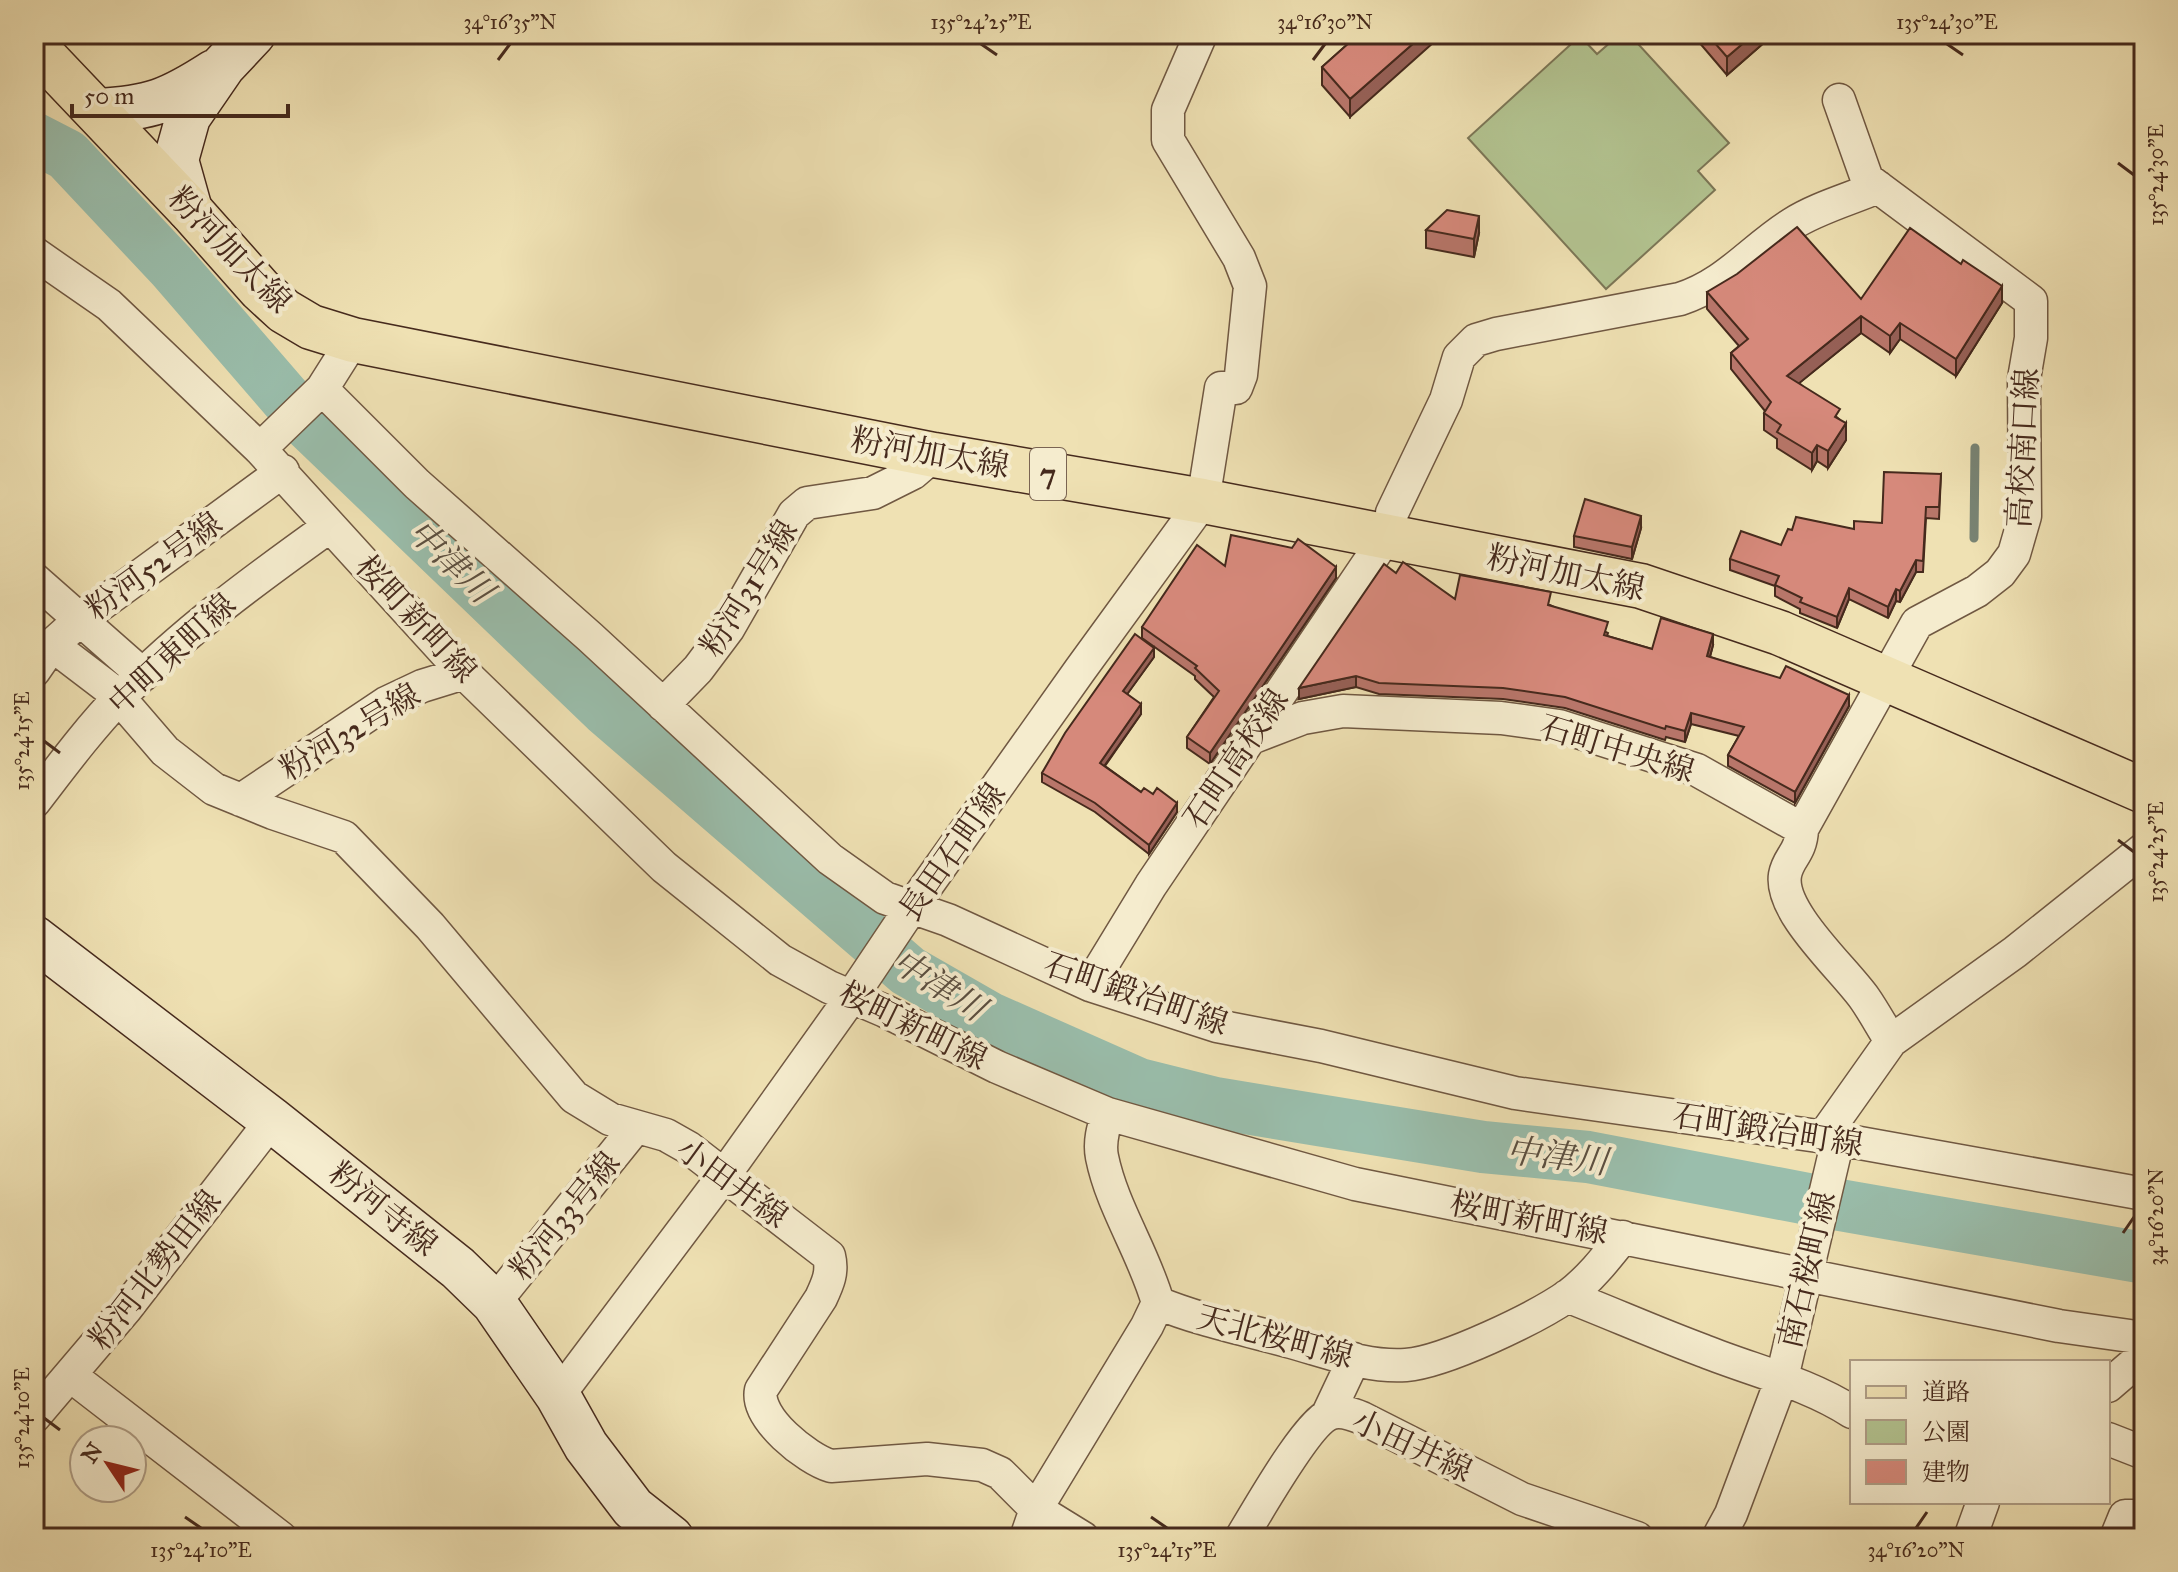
<svg xmlns="http://www.w3.org/2000/svg" width="2178" height="1572" font-family="'IM FELL Great Primer','Noto Serif JP',serif">
<rect width="100%" height="100%" fill="#efe1b3"/>
<filter id="stains"><feTurbulence type="fractalNoise" baseFrequency=".0025" numOctaves="4"/><feColorMatrix values="0 0 0 0 .2 0 0 0 0 .09 0 0 0 0 .02 0 0 0 .5 -.17"/></filter>
<radialGradient id="worn" r=".72"><stop offset=".6" stop-color="#630" stop-opacity="0"/><stop offset="1" stop-color="#630" stop-opacity=".3"/></radialGradient>
<path fill="#b3c491" stroke="#7c7757" stroke-width="2" d="M1620 34H1629L1729 143 1698 171 1715 190 1606 289 1468 138 1580 36 1597 54Z"/>
<g fill="none" stroke-linecap="round" stroke-linejoin="round">
<path stroke="#788373" stroke-width="9" d="M1974 538 1975 448"/>
<path stroke="#9abeac" stroke-width="52" d="M34 138 67 155 173 268 307 423 606 710 908 971 990 1018 1139 1084 1215 1103 1483 1147 1588 1157 1834 1204 2144 1258"/>
<defs>
<path id="street" d="M34 253 109 305 260 449 464 673 664 867 780 960 829 987 885 1011 997 1067 1108 1114 1355 1184 2059 1326 2144 1338
M322 389 417 484 590 637 830 859 885 898 948 920 1090 985 1217 1026 1321 1046 1515 1093 1832 1138 2144 1194
M260 449 322 389 353 340
M1392 513 1446 400 1459 357 1476 340 1496 334 1680 299C1727 284 1752 249 1792 224 1817 208 1850 199 1878 187
M34 579 143 675
M52 645 115 693 165 751 214 789 273 813 344 837 430 926 574 1097 610 1119 666 1135 689 1148 829 1256C833 1272 828 1283 821 1298L761 1390C755 1418 807 1459 831 1466L927 1459 982 1465 1000 1473 1036 1509 1083 1538
M34 671 52 645 81 619 283 471
M663 705 698 669 728 629 794 514 807 503 873 493 913 473 934 455
M1251 738 1303 718 1343 711 1501 718 1559 726 1697 770 1802 829 1917 623 1977 591 2000 573 2014 554 2025 516 2024 379 2031 338V301L1867 179 1839 100
M241 800 386 703 422 686 464 673
M34 802C61 767 89 729 120 697 183 632 256 579 330 526
M1802 829C1801 854 1788 857 1785 875 1779 912 1844 969 1865 999 1874 1012 1882 1027 1891 1041
M1090 985 1151 885 1386 537
M1108 1114C1103 1128 1099 1142 1102 1157 1112 1207 1144 1253 1158 1303
M1567 1296C1613 1314 1658 1334 1704 1351 1754 1371 1807 1383 1852 1412
M494 1303 635 1128
M71 1376 281 1538
M2108 1386 2144 1355
M558 1396 725 1174 852 996 911 908 1080 670 1203 501 1221 388H1236L1241 375 1250 286 1239 258 1168 140V110L1201 34
M1328 1414 1354 1359
M34 1417 125 1310 272 1120
M2108 1439 2144 1453
M1026 1538 1036 1509 1147 1326 1158 1303C1199 1320 1244 1329 1287 1341 1325 1351 1367 1368 1406 1365 1445 1362 1536 1318 1569 1295 1590 1279 1607 1257 1623 1237
M1241 1538C1256 1514 1308 1420 1332 1413 1342 1410 1352 1414 1362 1418L1522 1499 1637 1538
M1718 1538 1731 1514 1782 1378 1836 1148 1828 1130 1891 1041 2015 952 2144 849
M1970 1538 1983 1502
M2116 1538 2125 1516H2144"/>
<path id="secondary" d="M97 111C151 108 169 101 214 72
M190 210 176 160 188 117 223 66 253 34
M34 938 272 1120 458 1268 494 1303 558 1396 586 1446 633 1508 671 1538"/>
<path id="primary" d="M34 46 190 210 260 289 284 311 311 327 353 340 934 455 1203 501 1641 586 1780 633 2144 791"/>
</defs>
<use href="#street" stroke="#705842" stroke-width="35"/>
<use href="#secondary" stroke="#462a1d" stroke-width="47"/>
<use href="#primary" stroke="#462a1d" stroke-width="47"/>
<use href="#street" stroke="#f5ecce" stroke-width="32"/>
<use href="#secondary" stroke="#f5ecce" stroke-width="44"/>
<use href="#primary" stroke="#efe1b3" stroke-width="44"/>
</g>
<path fill="#b8766a" stroke="#462a1d" stroke-width="2" d="M1359 34 1350 117 1322 85V67Z
M1692 34H1774L1727 75Z
M1426 230 1479 233 1474 257 1426 248Z
M1707 292 1861 299 2002 303 1956 376 1900 339 1890 353 1861 333 1799 383 1840 420 1846 440 1828 468 1817 461 1812 470 1777 448V439L1764 430V413L1765 411 1731 369V353L1739 346 1707 309Z
M1941 474 1939 519 1926 518 1923 572H1916L1900 602 1896 601 1888 618 1849 599 1837 628 1800 613V609L1775 596V586L1730 570V559L1781 545 1792 530 1854 529 1882 523Z
M1641 528 1632 559 1574 547V536Z
M1225 566 1336 578 1210 764 1187 748V737L1214 697 1195 679V676L1142 638V627Z
M1396 573 1455 599 1550 605 1608 633 1607 636 1652 649 1713 645 1710 657 1849 706 1795 803 1728 766V755L1739 736 1691 724 1685 742 1666 737 1665 740 1565 708 1503 699 1379 694 1356 687 1299 699Z
M1154 657 1127 694 1141 714 1105 766 1141 792 1177 812 1149 854 1095 812 1042 782V773Z"/>
<path fill="#966056" stroke="#462a1d" stroke-width="2" d="M1424 34H1443L1350 117V99Z
M1754 34H1774L1727 75V57Z
M1479 216V233L1474 257V239Z
M2002 286V303L1956 376V359Z
M1861 316V333L1787 393V376Z
M1900 323V339L1890 353V336Z
M1846 423V440L1828 468V451Z
M1817 445V461L1812 470V453Z
M1641 516V528L1632 559V547Z
M1916 560V572L1900 602V591Z
M1336 567V578L1210 764V753Z
M1849 588V599L1837 628V617Z
M1896 589V601L1888 618V607Z
M1713 634V645L1707 667V656Z
M1154 648V657L1123 700V691Z
M1356 676V687L1299 699V688Z
M1849 695V706L1795 803V792Z
M1141 704V714L1100 772V763Z
M1691 713V724L1685 742V731Z
M1177 803V812L1149 854V845Z"/>
<path fill="#d6897b" stroke="#462a1d" stroke-width="2" d="M1359 34H1424L1350 99 1322 67Z
M1707 34H1754L1727 57Z
M1447 210 1479 216 1474 239 1426 230Z
M1797 227 1861 299 1910 228 1961 264 1963 260 2002 286 1956 359 1900 323 1890 336 1861 316 1787 376 1840 409 1835 417 1846 423 1828 451 1817 445 1812 453 1777 432 1781 425 1764 413 1771 402 1731 353 1748 339 1707 292 1737 274Z
M1884 472 1941 474 1939 507H1926L1923 561 1916 560 1900 591 1896 589 1888 607 1849 588 1837 617 1800 602 1802 598 1775 585 1779 576 1730 559 1741 531 1781 545 1788 529 1792 530 1796 517 1854 529V521L1882 523Z
M1585 499 1641 516 1632 547 1574 536Z
M1231 535 1292 548 1298 539 1336 567 1210 753 1187 737 1219 691 1195 668 1197 666 1142 627 1197 545 1225 566Z
M1403 562 1455 599 1460 575 1551 592 1548 605 1608 622 1604 635 1652 649 1661 618 1713 634 1707 656 1780 678 1786 666 1849 695 1795 792 1728 755 1744 727 1691 713 1685 731 1666 726 1665 729 1565 697 1503 688 1379 683 1356 676 1299 688 1384 564 1396 573Z
M1135 634 1154 648 1123 691 1141 704 1100 763 1141 792 1144 788 1153 794 1157 788 1177 803 1149 845 1095 803 1042 773 1065 733Z"/>
<path fill="none" stroke="#462a1d" stroke-width="3" d="M981 44 997 55M1947 44 1963 55M498 60 510 44M1313 60 1325 44M2118 163 2134 175M44 741 60 753M2118 840 2134 852M2123 1233 2134 1217M44 1418 60 1430M185 1517 201 1528M1151 1517 1167 1528M1916 1528 1927 1512"/>
<g text-anchor="middle" dominant-baseline="central" stroke-width="8" stroke-linejoin="round" paint-order="stroke">
<rect fill="#f5ecce" stroke="#7a6452" stroke-width="2" x="1030" y="448" width="36" height="52" rx="6"/>
<g font-size="30" font-weight="bold" fill="#462a1d">
<text x="1048" y="474">7</text>
</g>
<g font-size="32" fill="#462a1d" stroke="#f5ecce">
<text transform="translate(230 250) rotate(46)">粉河加太線</text>
<text transform="translate(2023 448) rotate(-87)">高校南口線</text>
<text transform="translate(930 453) rotate(10)">粉河加太線</text>
<text transform="translate(154 566) rotate(-36)">粉河52号線</text>
<text transform="translate(1566 573) rotate(12)">粉河加太線</text>
<text transform="translate(749 588) rotate(-58)">粉河31号線</text>
<text transform="translate(416 619) rotate(47)">桜町新町線</text>
<text transform="translate(172 654) rotate(-43)">中町東町線</text>
<text transform="translate(350 732) rotate(-31)">粉河32号線</text>
<text transform="translate(1617 749) rotate(17)">石町中央線</text>
<text transform="translate(1236 759) rotate(-56)">石町高校線</text>
<text transform="translate(952 852) rotate(-55)">長田石町線</text>
<text transform="translate(1136 994) rotate(19)">石町鍛冶町線</text>
<text transform="translate(913 1026) rotate(26)">桜町新町線</text>
<text transform="translate(1768 1130) rotate(9)">石町鍛冶町線</text>
<text transform="translate(732 1183) rotate(36)">小田井線</text>
<text transform="translate(383 1209) rotate(39)">粉河寺線</text>
<text transform="translate(565 1216) rotate(-51)">粉河33号線</text>
<text transform="translate(1529 1218) rotate(11)">桜町新町線</text>
<text transform="translate(155 1270) rotate(-52)">粉河北勢田線</text>
<text transform="translate(1807 1270) rotate(-77)">南石桜町線</text>
<text transform="translate(1275 1337) rotate(15)">天北桜町線</text>
<text transform="translate(1412 1446) rotate(25)">小田井線</text>
</g>
<g font-size="34" font-style="italic" fill="#5b4f41" stroke="#f5ecce">
<text transform="translate(451 561) rotate(44)">中津川</text>
<text transform="translate(939 985) rotate(32)">中津川</text>
<text transform="translate(1557 1156) rotate(7)">中津川</text>
</g>
</g>
<rect width="2178" height="1572" fill="none" stroke="#efe1b3" stroke-width="88"/>
<rect x="1850" y="1360" width="260" height="144" fill="#f5ecce" stroke="#af9e87" stroke-width="2"/>
<rect x="1866" y="1386" width="40" height="12" fill="#efe1b3" stroke="#af9e87" stroke-width="2"/>
<text x="1922" y="1400" font-size="24" fill="#462a1d">道路</text>
<rect x="1866" y="1420" width="40" height="24" fill="#b3c491" stroke="#af9e87" stroke-width="2"/>
<text x="1922" y="1440" font-size="24" fill="#462a1d">公園</text>
<rect x="1866" y="1460" width="40" height="24" fill="#d6897b" stroke="#af9e87" stroke-width="2"/>
<text x="1922" y="1480" font-size="24" fill="#462a1d">建物</text>
<g transform="translate(108 1464) rotate(305)"><circle r="38" fill="#f5ecce" stroke="#af9e87" stroke-width="2"/>
<path d="M0-6L14 30L0 20L-14 30Z" fill="#8f2418"/>
<text y="-12" font-size="22" font-weight="bold" text-anchor="middle" fill="#462a1d">N</text>
</g>
<path d="M72 104v12h216v-12" fill="none" stroke="#462a1d" stroke-width="4"/>
<text x="84" y="104" font-size="24" fill="#462a1d" stroke="#f5ecce" stroke-width="6" paint-order="stroke">50 m</text>
<rect x="44" y="44" width="2090" height="1484" fill="none" stroke="#462a1d" stroke-width="3"/>
<g font-size="20" text-anchor="middle" fill="#462a1d">
<text x="510" y="29">34°16'35"N</text>
<text x="981" y="29">135°24'25"E</text>
<text x="1325" y="29">34°16'30"N</text>
<text x="1947" y="29">135°24'30"E</text>
<text transform="translate(2156 175) rotate(-90)" y="7">135°24'30"E</text>
<text transform="translate(22 741) rotate(-90)" y="7">135°24'15"E</text>
<text transform="translate(2156 852) rotate(-90)" y="7">135°24'25"E</text>
<text transform="translate(2156 1217) rotate(-90)" y="7">34°16'20"N</text>
<text transform="translate(22 1418) rotate(-90)" y="7">135°24'10"E</text>
<text x="201" y="1557">135°24'10"E</text>
<text x="1167" y="1557">135°24'15"E</text>
<text x="1916" y="1557">34°16'20"N</text>
</g>
<rect width="100%" height="100%" filter="url(#stains)"/>
<rect width="100%" height="100%" fill="url(#worn)"/>
</svg>
